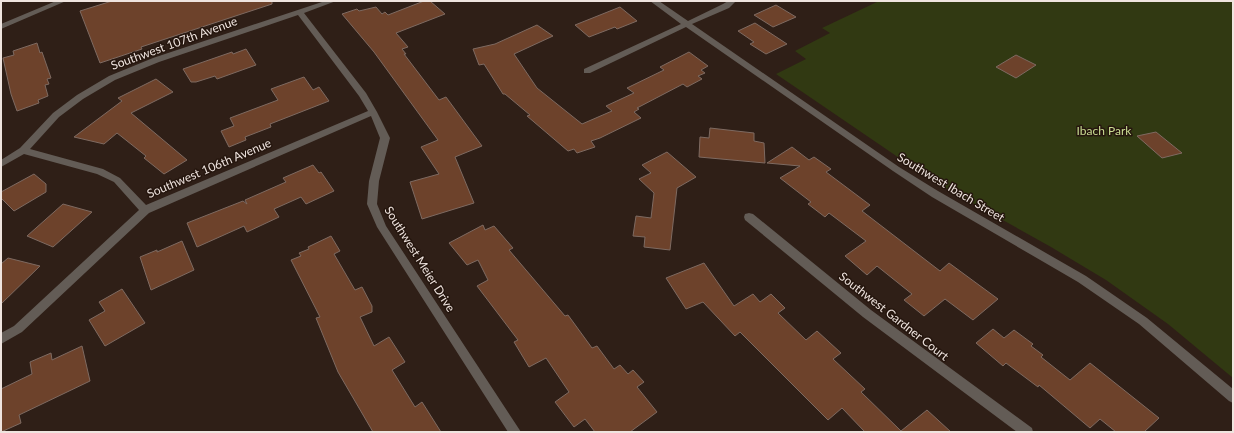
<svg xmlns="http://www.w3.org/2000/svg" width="1234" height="433" font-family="Lato,sans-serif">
<rect width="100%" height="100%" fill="#2f1f17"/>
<path fill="#313912" d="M879 1H1233V378L1168 324 1106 280 1051 247 933 181 776 74 806 59 795 51 830 33 822 28Z"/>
<path fill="#6d422b" stroke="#7e6a61" d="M112 1H272V4L141 47 142 49 100 63 80 11Z
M424 1H430L445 14 396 33 408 47 402 49 406 54H404L439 100 446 97 482 146 455 157 474 203 422 219 410 182 439 174 421 147 438 140 374 52 342 14 357 9 359 11 376 7 382 14 385 12 388 15Z
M776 5 796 17 773 27 754 15Z
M620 7 637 21 617 29 615 27 589 37 575 25Z
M755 23 787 44 766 54 750 44 754 42 738 31Z
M537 25 553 36 514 54 537 88 582 124 612 111 606 106 634 93 627 88 664 70 660 67 689 52 708 66 701 70 705 73 698 76 702 79 687 87 683 84 637 108 639 109 634 112 641 118 600 138 591 141 595 147 577 153 574 149 568 151 527 116 530 115 505 94H503L484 64 479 65 473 49 495 44Z
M37 43 40 53 42 52 51 78 47 79 49 84 45 85 48 96 38 100 39 103 17 111 11 94 3 58 14 55 13 51Z
M246 49 256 65 217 79 215 76 196 82H191L183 69 232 52 233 54Z
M1016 55 1036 65 1016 78 996 67Z
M304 77 313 90 319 87 329 101 270 124 271 127 245 137 246 140 229 147 221 131 234 126 230 118 278 100 271 89Z
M156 79 173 92 131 113 187 160 164 174 144 158 146 156 117 133 104 144 74 137 122 101 118 98Z
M710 128 754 133V141L764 143 765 163 699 157 700 137 709 138Z
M1156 132 1182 153 1162 158 1137 136Z
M792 147 809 160 814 157 831 169 826 172 870 205 862 211 940 271 949 263 998 299 973 320 945 299 924 316 904 300 912 294 877 266 867 275 845 256 866 241 829 213 825 217 808 204 811 202 780 178 800 166 767 163Z
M667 152 696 177 677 188 670 250 644 247 645 237 633 236 636 216 651 218 654 193 639 179 651 173 642 165Z
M313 165 319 173 321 172 334 191 306 204 301 197 274 209 279 217 247 232 244 226 197 247 187 223 243 201 247 204 245 200 286 182 283 178Z
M34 174 46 184V192L14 211 1 198V192Z
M63 204 92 212 53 247 27 236Z
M483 225 485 230 494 226 513 248 509 250 565 316 568 315 592 348 597 346 614 369 620 365 628 374 633 370 644 382 637 387 657 412 630 432H595L585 419 574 427 555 402 569 392 546 358 529 367 514 342 518 340 477 286 488 280 478 260 467 265 449 243Z
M331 236 340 251 334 254 355 290 362 287 372 306V312L360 317 374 346 389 337 405 362 392 370 415 407 422 402 441 432H373L338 372 316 318 320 317 291 260 301 256 299 253 309 249 308 247Z
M182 241 194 270 151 290 140 257 157 250V252Z
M8 258 40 266 1 304V264Z
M704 263 734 306 753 294 760 302 771 294 785 308 778 313 806 340 817 331 841 353 833 359 865 389 861 392 901 431 927 410 951 432H865L842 408 828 420 740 332 735 336 703 302 686 309 666 278Z
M122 289 145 323 105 346 89 320 105 311 99 302Z
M993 329 1004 338 1014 330 1033 344 1031 346 1043 355 1041 357 1070 380 1090 363 1159 418 1144 432H1116L1100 419 1090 428 1039 385 1038 387 1006 363 1003 366 976 343Z
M82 346 90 381 19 415 21 423 1 432V389L32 374 30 362 51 353 52 360Z"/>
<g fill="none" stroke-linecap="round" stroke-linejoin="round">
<path fill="#635c56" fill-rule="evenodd" d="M56 1H66L1 29V24Z
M325 1H336L304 13 366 93 377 112 390 138 379 181 377 204 386 226 521 432H508L377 227 367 204 369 181 380 138 371 116 149 213 22 332 1 344V333L14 326 139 210 114 182 97 174 24 154 1 167V160L20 148 53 113 77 95 109 76 153 58ZM298 15 359 96 368 111 146 205 120 178 103 169 30 149 59 117 83 99 115 80 159 62Z
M650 1H659L688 21 723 4 728 1H736L729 8 692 24 899 167 938 191 1086 276 1147 318 1233 389V403L1229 401 1139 324 1078 282 932 197 893 171 686 27 590 73H584V69L681 24Z
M749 213 753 214 871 310 1032 428 1033 432H1017L863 317 745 220 744 217 745 214Z"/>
</g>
<g text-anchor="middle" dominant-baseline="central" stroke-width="3" stroke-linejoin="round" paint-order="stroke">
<g font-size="12" fill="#efe4df" stroke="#25160e">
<text transform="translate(174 43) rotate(-20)">Southwest 107th Avenue</text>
<text transform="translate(209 168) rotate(-23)">Southwest 106th Avenue</text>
<text transform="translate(951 187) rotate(31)">Southwest Ibach Street</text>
<text transform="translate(420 259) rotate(58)">Southwest Meier Drive</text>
<text transform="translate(894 316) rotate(38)">Southwest Gardner Court</text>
</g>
<g font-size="12" fill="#cadd92" stroke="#25160e">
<text x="1104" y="130">Ibach Park</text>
</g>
</g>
<rect width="1234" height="433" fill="none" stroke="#efe4df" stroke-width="4"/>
</svg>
